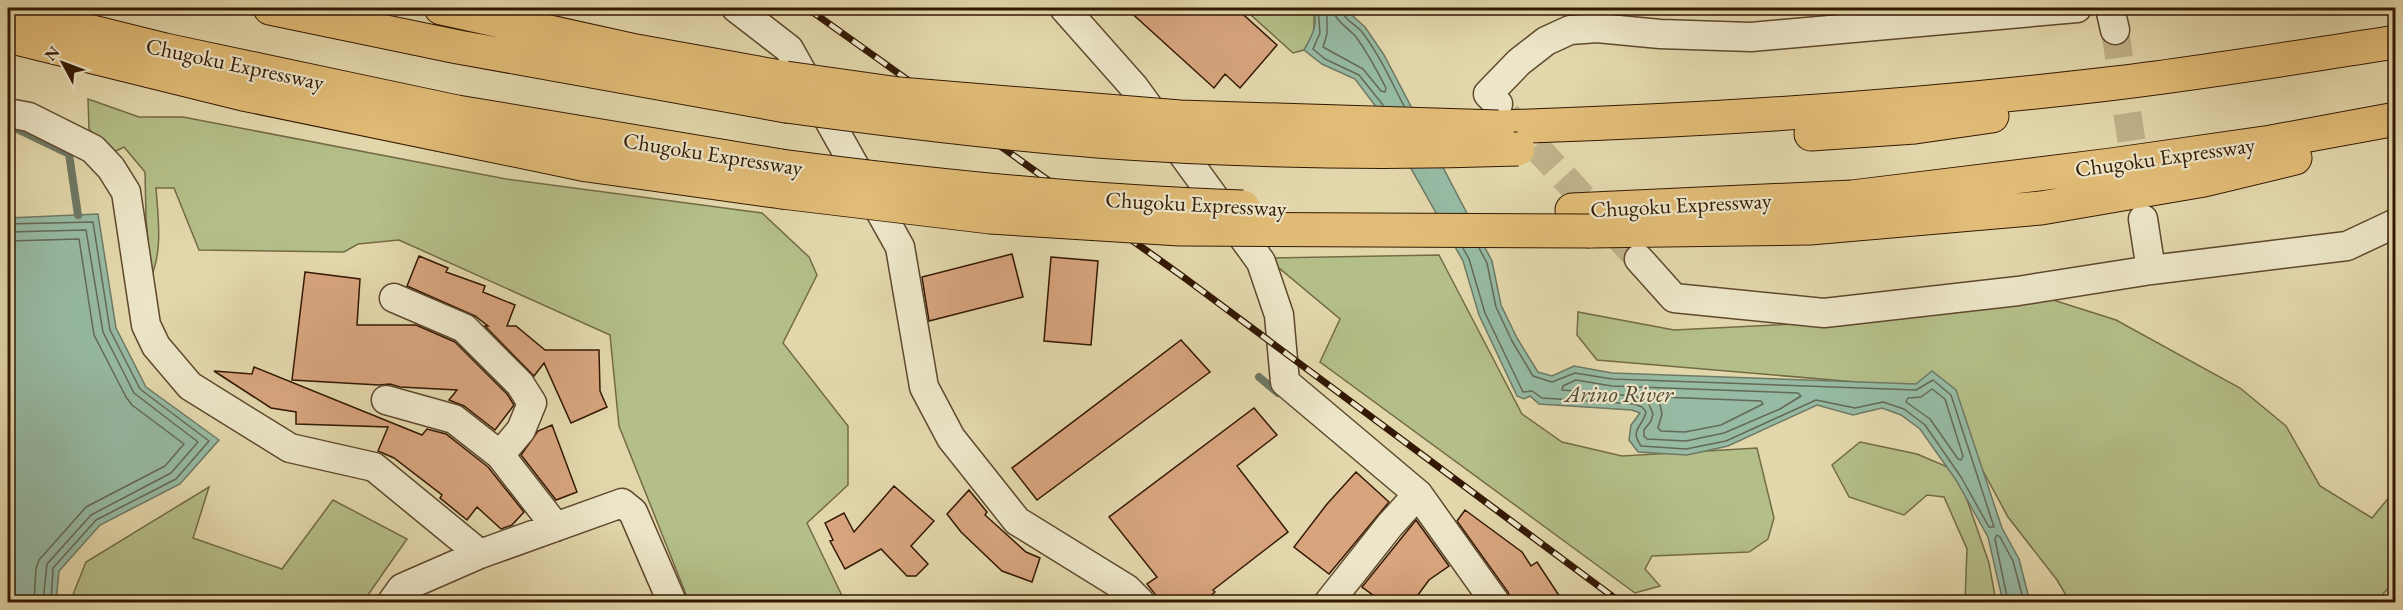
<svg xmlns="http://www.w3.org/2000/svg" width="2403" height="610" font-family="'EB Garamond',serif">
<rect width="100%" height="100%" fill="#e2d7ab"/>
<filter id="stains"><feTurbulence type="fractalNoise" baseFrequency=".00333" numOctaves="4"/><feColorMatrix values="0 0 0 0 .2 0 0 0 0 .09 0 0 0 0 .02 0 0 0 .5 -.17"/></filter>
<radialGradient id="worn" r=".72"><stop offset=".6" stop-color="#630" stop-opacity="0"/><stop offset="1" stop-color="#630" stop-opacity=".3"/></radialGradient>
<path fill="#b4be88" stroke="#746b46" stroke-width="1.5" d="M1243 8H1311L1314 12V33L1304 50 1293 53Z
M88 99 139 117H183L506 179 762 213 809 257 817 275 783 343 848 426V485L807 523 845 602H689L619 426 610 335 399 240 358 244 344 252 199 250 174 188H156C158 216 163 250 151 277L146 218 145 172 124 147 112 153 89 129Z
M1439 255 1522 414 1562 442 1622 456 1757 448 1774 518 1768 539 1749 552 1652 556 1645 569 1660 586 1635 593 1320 362 1340 319 1267 258Z
M2050 299 2116 320 2240 388 2286 426 2320 486 2372 518 2395 490V583L2391 585 2376 602H2070L2057 580 2008 517 1952 414 1856 382 1597 360 1577 335 1578 312 1674 330 1816 323Z
M1860 442 1917 454 1957 471 1989 563 1996 602 1965 601 1967 549 1944 497 1927 495 1904 515 1849 497 1832 465Z
M209 487 193 538 282 569 333 500 407 539 363 602H70L86 562Z"/>
<path fill="#96baa4" stroke="#6e7964" stroke-width="1.5" d="M1311 8H1344L1365 27 1384 55 1492 261 1501 305 1517 338 1538 372 1552 376 1574 366 1612 373 1916 384 1932 371 1956 390 2002 528 2019 559 2030 602H2003L1988 537 1956 480 1920 429 1901 415 1882 408 1853 415 1817 405 1728 446 1687 455 1638 452 1629 440 1631 425 1640 413 1632 410 1539 404 1530 396 1524 399 1517 396 1479 315 1463 261 1377 108 1355 79 1322 64 1304 50C1311 38 1321 20 1311 8Z
M98 214 116 328 146 387 219 440 180 484 100 525 59 571 56 602H8V218Z"/>
<g fill="none" stroke-linecap="round" stroke-linejoin="round">
<path stroke="#646954" stroke-width="1.5" d="M1318 8 1320 33 1313 49 1325 59 1359 75 1383 105
M1327 8V34L1323 47 1363 69 1381 91 1385 92 1386 88C1377 71 1368 53 1356 37 1348 27 1334 21 1333 8
M1341 8C1342 18 1355 24 1362 32 1379 54 1391 81 1404 106
M8 224 93 222 110 330 140 389 209 441 176 479 96 520 53 568 51 602
M8 232 86 230 103 332 134 393 198 442 171 473 91 515 47 564 43 602
M8 241 79 239 94 335 126 397 132 405 184 444 165 466 86 507 39 560 36 568 34 602
M1463 248 1469 259 1485 313 1523 392 1532 391 1542 398 1634 404 1642 407 1646 412C1643 427 1629 429 1641 446L1686 449 1726 441 1816 400 1855 408 1883 402 1904 409 1925 425 1961 477 1989 527H1994L1951 395 1933 380 1916 390 1612 379 1575 373 1552 382 1533 376 1512 341 1496 307 1487 263 1479 248
M1576 380 1612 386 1798 393 1801 396 1780 409 1724 433 1686 441 1647 439 1644 436V430L1651 421 1653 414 1648 402 1634 396 1562 390 1563 386Z
M1932 389 1945 399 1963 456 1961 460 1958 459 1930 419 1906 402 1908 398 1921 397Z
M1661 397 1761 401 1763 404 1721 425 1685 432 1661 431 1658 428 1662 414 1659 400Z
M2008 602 1995 539 1997 535 2000 537 2013 561 2024 602"/>
<path stroke="#6e7964" stroke-width="8" d="M8 128 17 129 69 154 78 215
M1259 377 1278 393"/>
</g>
<path fill="#d7a47e" stroke="#331803" stroke-width="1.5" d="M1126 8H1236L1277 45 1240 88 1225 74 1214 88Z
M1012 254 1023 297 929 321 922 277Z
M419 256 448 268 446 272 485 286 483 292 515 305 507 326H516L545 350H599L600 391 607 407 571 423 544 363 534 376 485 326H488L475 316 407 286Z
M1051 257 1098 261 1091 345 1044 341Z
M305 272 360 279 357 325H416L455 342 507 394 514 405 495 430 464 406 449 400 457 390 400 387 390 384 379 385 292 380Z
M1181 340 1210 372 1037 500 1012 468Z
M254 367 422 435 427 429 446 434 488 467 524 512 512 525 501 529 477 507 467 520 440 498 442 495 394 458 378 451 388 427 296 424V412L271 408 214 371 252 374Z
M1254 408 1277 435 1237 466 1288 532 1213 590 1215 592 1202 603H1162L1147 584 1157 577 1109 517Z
M552 425 577 492 556 500 521 455 538 431Z
M1356 472 1389 502 1329 574 1294 547 1327 504Z
M894 486 934 521 911 546 928 564 916 576H907L881 549 845 569 830 541 833 540 825 523 844 513 854 532Z
M969 490 987 512 985 515 1026 552 1040 558 1032 582 1002 571 961 532 947 514Z
M1465 510 1522 552 1531 566 1537 562 1564 603H1512L1508 592 1457 521Z
M1416 520 1449 566 1429 580 1412 603H1384L1362 587Z"/>
<g fill="none" stroke-linecap="round" stroke-linejoin="round">
<path stroke="#bfb189" stroke-width="28" stroke-dasharray="28 14" stroke-linecap="butt" d="M2115 30 2138 185
M1507 115 1639 259"/>
<defs>
<path id="minor" d="M736 8 789 49 900 247 924 387 951 438 1017 521 1127 589 1140 602
M1064 8 1134 87 1261 262 1279 315 1285 382 1418 494 1495 602
M2110 8 2115 30
M1498 104 1488 94 1519 62 1546 41 1570 30 1597 28 1660 34 1751 37 2077 8
M8 113 29 117 93 149 111 168 126 192 146 325 156 346 190 386 290 448 374 467 480 554
M2143 219 2151 270
M1639 259 1674 298 1824 313 2018 291 2151 270 2347 246 2396 223
M394 298 464 328 520 384 532 403 521 430 500 455
M386 400 454 419 500 455 556 527
M392 602 402 588 480 554 622 503 633 512 672 602
M1329 602 1390 525 1418 494"/>
<path id="motorway" d="M270 8 458 47 786 106
M441 8 636 51 786 78
M8 11 165 50 457 112 781 166
M8 36 243 94 587 165 782 192
M1498 127C1699 121 1900 108 2099 85 2198 74 2297 57 2396 42
M1811 134 1915 127 1992 116
M1572 210 1852 197 2111 165 2271 142 2396 119
M1590 231 1810 228 2041 208 2204 180 2295 158"/>
</defs>
<use href="#minor" stroke="#5f482d" stroke-width="31"/>
<use href="#motorway" stroke="#331803" stroke-width="35"/>
<use href="#minor" stroke="#ece5c8" stroke-width="28"/>
<use href="#motorway" stroke="#e1bc76" stroke-width="33"/>
<defs>
<path id="rail" d="M807 8 1182 276 1620 602"/>
</defs>
<use href="#rail" stroke="#331803" stroke-width="7"/>
<use href="#rail" stroke="#ece5c8" stroke-width="4.5" stroke-dasharray="14" stroke-linecap="butt"/>
<defs>
<path id="motorway-bridge" d="M786 78 899 94 1180 117 1498 127
M786 106C889 120 993 133 1097 141 1237 151 1378 154 1518 149
M781 166C934 186 1088 202 1243 207
M782 192 990 217 1180 229 1589 231"/>
</defs>
<use href="#motorway-bridge" stroke="#331803" stroke-width="35" stroke-linecap="butt"/>
<use href="#motorway-bridge" stroke="#e1bc76" stroke-width="33"/>
</g>
<g text-anchor="middle" dominant-baseline="central" stroke-width="4.5" stroke-linejoin="round" paint-order="stroke">
<g font-size="22" fill="#331803" stroke="#ece5c8">
<text transform="translate(235 64) rotate(12)">Chugoku Expressway</text>
<text transform="translate(713 154) rotate(9)">Chugoku Expressway</text>
<text transform="translate(2165 157) rotate(-8)">Chugoku Expressway</text>
<text transform="translate(1196 204) rotate(3)">Chugoku Expressway</text>
<text transform="translate(1681 205) rotate(-3)">Chugoku Expressway</text>
</g>
<g font-size="24" font-style="italic" fill="#514933" stroke="#ece5c8">
<text x="1619" y="393">Arino River</text>
</g>
</g>
<rect width="2403" height="610" fill="none" stroke="#e2d7ab" stroke-width="30"/>
<rect x="9" y="9" width="2385" height="592" fill="none" stroke="#331803" stroke-width="3"/>
<rect x="15" y="15" width="2373" height="580" fill="none" stroke="#331803" stroke-width="1.5"/>
<g transform="translate(63 63) rotate(311)" stroke="#ece5c8" stroke-width="4.5" paint-order="stroke">
<path d="M0-4.5L10 22L0 15L-10 22Z" fill="#331803"/>
<text y="-9" font-size="16" font-weight="bold" text-anchor="middle" fill="#331803">N</text>
</g>
<rect width="100%" height="100%" filter="url(#stains)"/>
<rect width="100%" height="100%" fill="url(#worn)"/>
</svg>
